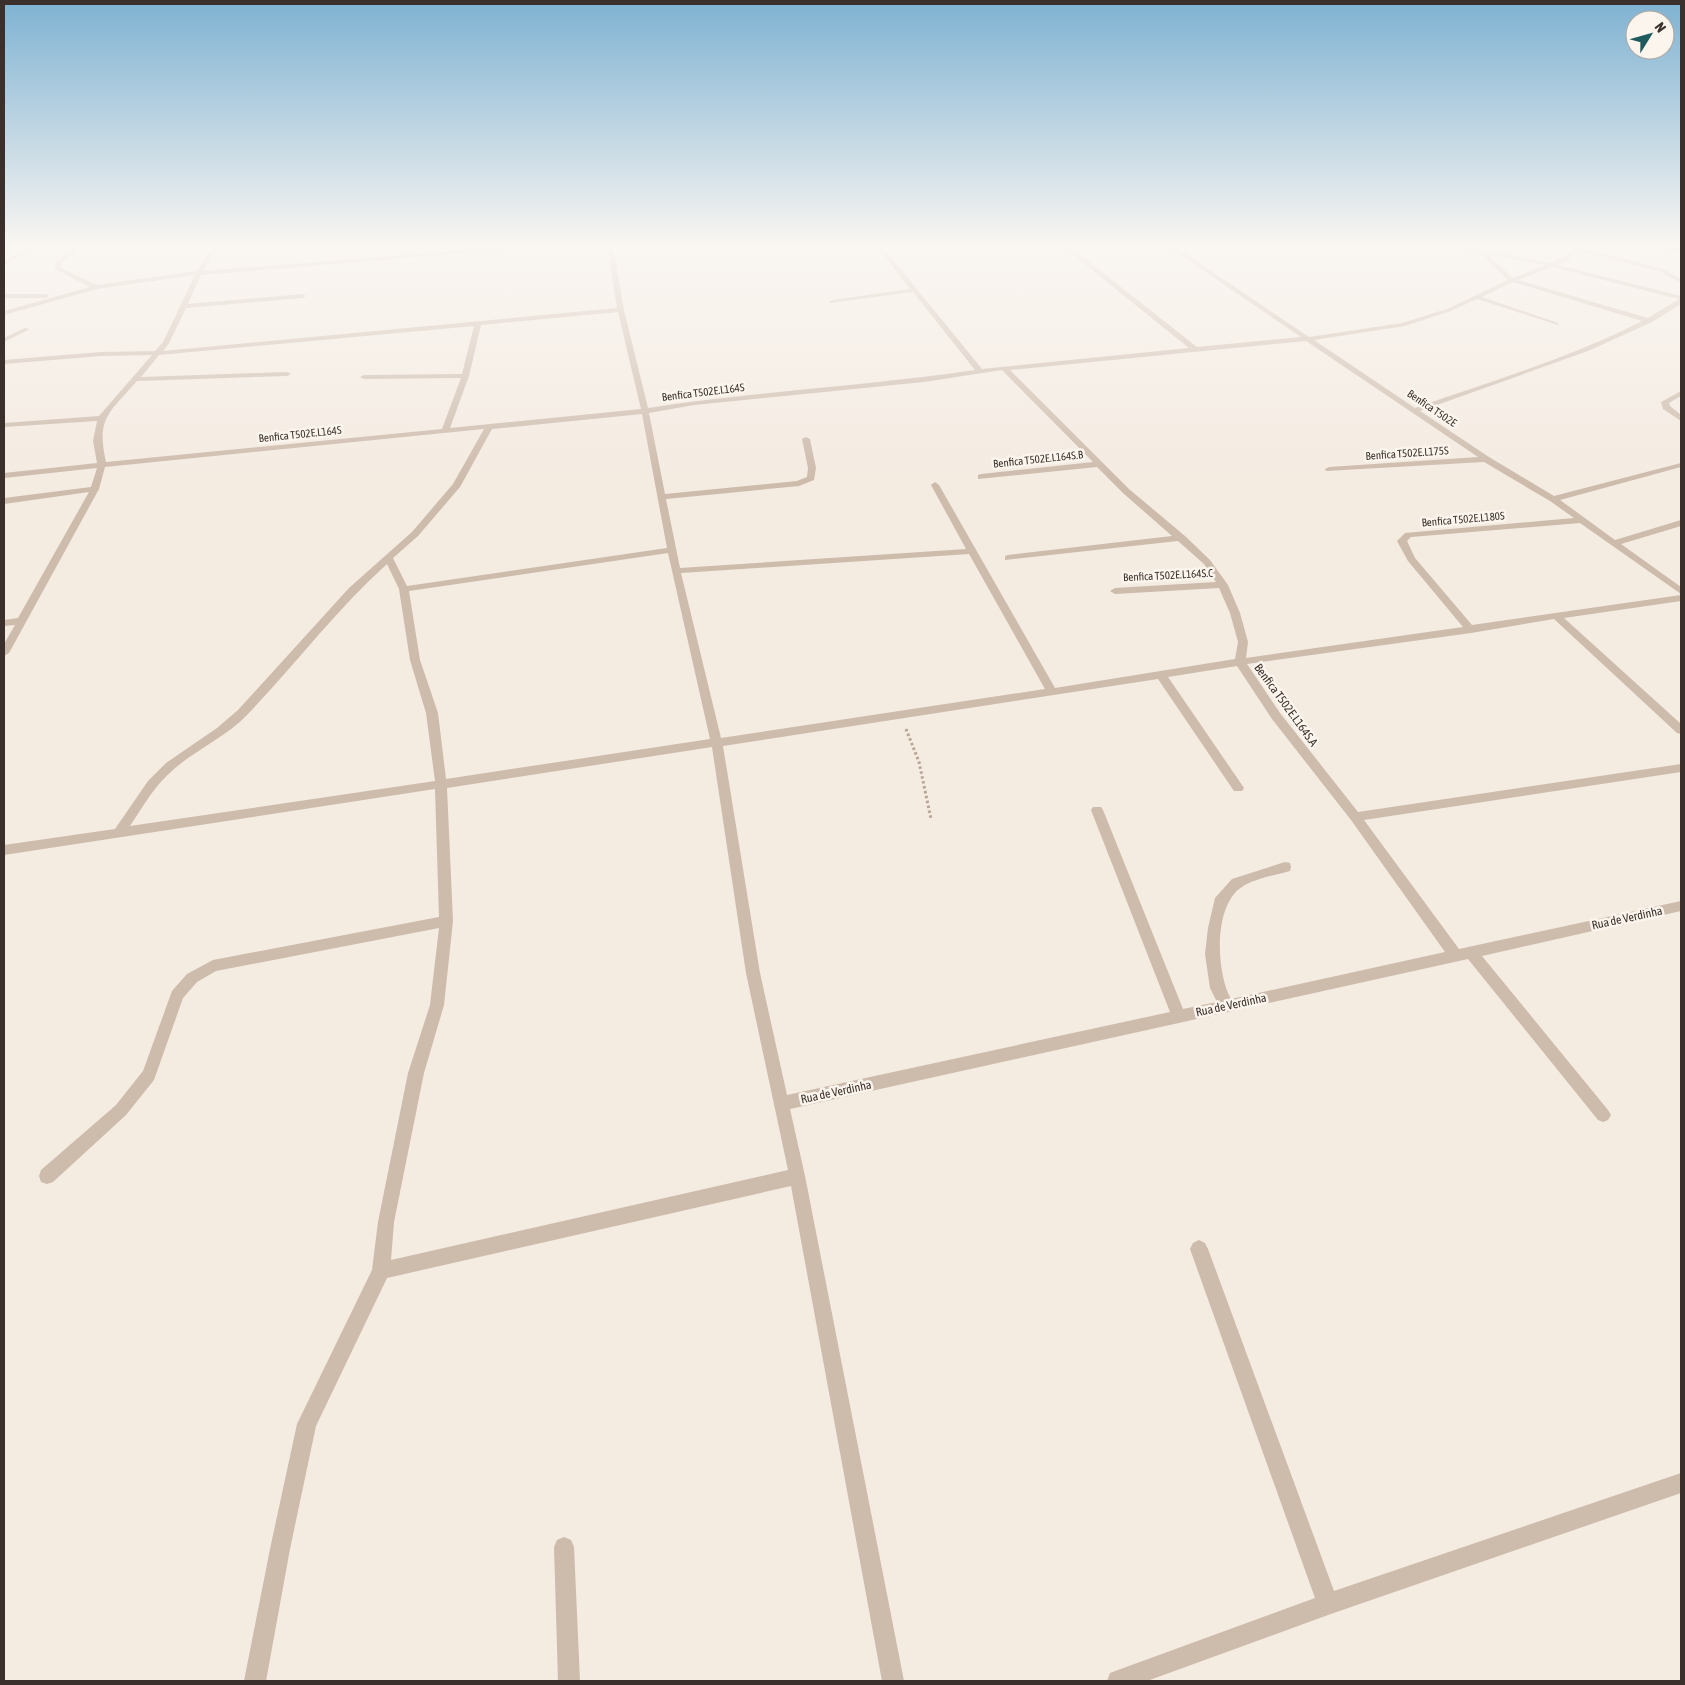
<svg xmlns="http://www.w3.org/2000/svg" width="1685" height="1685" font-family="'Asap Condensed',sans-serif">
<rect width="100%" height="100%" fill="#f4ebe1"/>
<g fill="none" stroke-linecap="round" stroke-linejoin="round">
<path stroke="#7fb0b2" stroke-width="4" d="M1664 246 1681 250"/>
<path stroke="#b9a596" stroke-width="3" stroke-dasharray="2.5 2.5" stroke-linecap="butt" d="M906 729 919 762 931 819"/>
<path fill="#cdbbac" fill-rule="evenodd" d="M29 246H36L4 265V261Z
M75 246H82L60 264 61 268 97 285 197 271 213 246H219L203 271 521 246H546L201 275 188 304 303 294 306 296 303 298 186 308 169 343 163 351 617 308 607 246H613L624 310 648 408C757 391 867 386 975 370L913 292 830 303 829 302 832 300 910 289 876 246H882L982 369 1189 348 1062 246H1069L1197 347 1301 337 1167 246H1174L1309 337 1402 323 1447 309 1508 280 1479 253 1451 246H1463L1551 263 1566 256 1575 246 1663 269 1681 279V283L1659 271 1576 250 1570 258 1558 265 1681 296V304L1652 322 1588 351 1420 411 1489 457 1554 496 1681 463V467L1560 500 1615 540 1681 520V526L1621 544 1681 587V594L1580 523 1411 537 1407 541 1415 558 1472 625 1681 595V601L1564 618 1681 724V734L1677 733 1554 619 1471 633 1247 664 1280 713 1358 812 1681 764V772L1364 820 1459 949 1681 901V911L1482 956 1608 1110 1611 1115 1608 1120 1603 1122 1598 1120 1468 959 790 1109 805 1176 904 1681H882L791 1186 387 1278 316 1426 290 1549 266 1681H244L270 1549 297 1424 372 1270 378 1222 408 1073 430 1005 439 928 216 971 197 982 183 998 154 1080 126 1115 53 1182 47 1184 41 1182 39 1176 41 1170 116 1105 143 1071 172 991 187 974 213 960 439 917 435 789 4 855V845L115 829 148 781 166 763 217 728 238 710 349 588 412 532 453 484 484 429 105 467 99 489 9 653 4 656V644L15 625 4 626V620L18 618 89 492 4 504V498L91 487 97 468 4 478V473L97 463 93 441 97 421 4 427V423L99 416 152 355 101 356 4 364V360L101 352 155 351 163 342 195 275 97 289 4 315V311L90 287 55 269V263ZM1487 254 1545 265 1513 278ZM1552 267 1679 299 1648 318 1518 280ZM1513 282 1642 321C1570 358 1492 381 1415 408L1314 340 1405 326 1451 311 1477 299 1558 325V323L1482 297ZM618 312 641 409 450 428 469 376 481 325ZM474 326 462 374 364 375 360 377 364 379 461 378 442 429 106 462C96 418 109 413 137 381L287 376 291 374 287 372 141 377 159 355ZM1306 341 1478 457 1329 467 1325 469 1326 471 1484 462 1550 501 1574 518 1405 533 1397 541 1408 561 1463 627 1246 658 1248 642 1240 613 1228 585 1210 560 1185 536 1129 489 1010 370ZM1002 370 1093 462 981 474 978 475V479L1097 467 1123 493 1172 536 1008 555 1005 556V560L1178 541 1204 564 1216 582 1115 588 1110 591 1115 594 1219 588 1230 613 1238 642 1235 659 1055 688 939 485 935 482 931 485 966 549 680 568 666 499 799 486 814 480 816 468 810 439 806 437 802 439 808 468 807 477 797 481 665 494 649 413 694 405 924 382ZM642 414 667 548 407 586 393 558 418 536 460 487 492 429ZM668 553 710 739 446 779 438 713 420 660 409 591ZM969 554 1045 689 721 738 681 573ZM387 564 399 589 410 660 426 713 435 781 130 826C143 806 155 785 174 769 197 749 226 737 247 715 295 665 335 611 387 564ZM1237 666 1272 719 1351 820 1445 952 1231 999C1216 973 1213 905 1242 887 1253 879 1276 875 1290 871L1291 867 1290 863 1285 862 1232 879 1215 898 1208 928 1205 954 1210 988 1217 1002 1183 1009 1103 810 1101 807H1093L1091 810 1170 1012 787 1095 760 973 723 746 1158 679 1234 791H1242L1244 788 1242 785 1168 677ZM712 747 746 973 788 1170 391 1260 394 1222 424 1073 444 1005 453 921 447 788Z
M4 294H46L49 296 46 298H4Z
M25 328 30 329 4 342V338Z
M1681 391V396L1669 403 1670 406 1681 415V421L1663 409 1661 402Z
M1199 1240 1205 1243 1208 1249 1334 1591 1681 1473V1493L1328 1615 1147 1681H1107L1110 1673 1118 1670 1315 1598 1190 1249 1193 1243Z
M564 1537 571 1540 574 1547 580 1681H558L554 1547 557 1540Z"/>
</g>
<linearGradient id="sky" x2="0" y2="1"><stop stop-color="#7eb2d2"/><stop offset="0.51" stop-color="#faf6f2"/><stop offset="1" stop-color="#faf6f2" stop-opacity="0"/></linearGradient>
<rect width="1685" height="482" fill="url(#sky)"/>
<g text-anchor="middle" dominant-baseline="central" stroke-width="5" stroke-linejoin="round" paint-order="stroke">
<g font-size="11" fill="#3b302b" stroke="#fbf5ee">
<text transform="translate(703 392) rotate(-7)">Benfica T502E.L164S</text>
<text transform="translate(1432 408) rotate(34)">Benfica T502E</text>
<text transform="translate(300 434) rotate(-6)">Benfica T502E.L164S</text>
<text transform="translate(1407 453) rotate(-4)">Benfica T502E.L175S</text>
<text transform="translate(1038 459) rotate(-6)">Benfica T502E.L164S.B</text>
<text transform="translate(1463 519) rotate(-5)">Benfica T502E.L180S</text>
<text transform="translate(1168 575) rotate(-3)">Benfica T502E.L164S.C</text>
</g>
<g font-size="12" fill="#3b302b" stroke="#fbf5ee">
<text transform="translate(1286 705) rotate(54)">Benfica T502E.L164S.A</text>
<text transform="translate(1627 918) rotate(-12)">Rua de Verdinha</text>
<text transform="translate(1231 1005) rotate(-12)">Rua de Verdinha</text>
<text transform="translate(836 1092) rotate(-12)">Rua de Verdinha</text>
</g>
</g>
<rect width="1685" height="1685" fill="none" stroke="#3b302b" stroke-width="10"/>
<g transform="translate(1650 35) rotate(53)"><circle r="24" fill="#fbf5ee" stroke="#aea6a0"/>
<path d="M0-4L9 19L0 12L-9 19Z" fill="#1f5a5e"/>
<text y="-8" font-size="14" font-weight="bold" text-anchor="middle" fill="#3b302b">N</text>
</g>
</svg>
